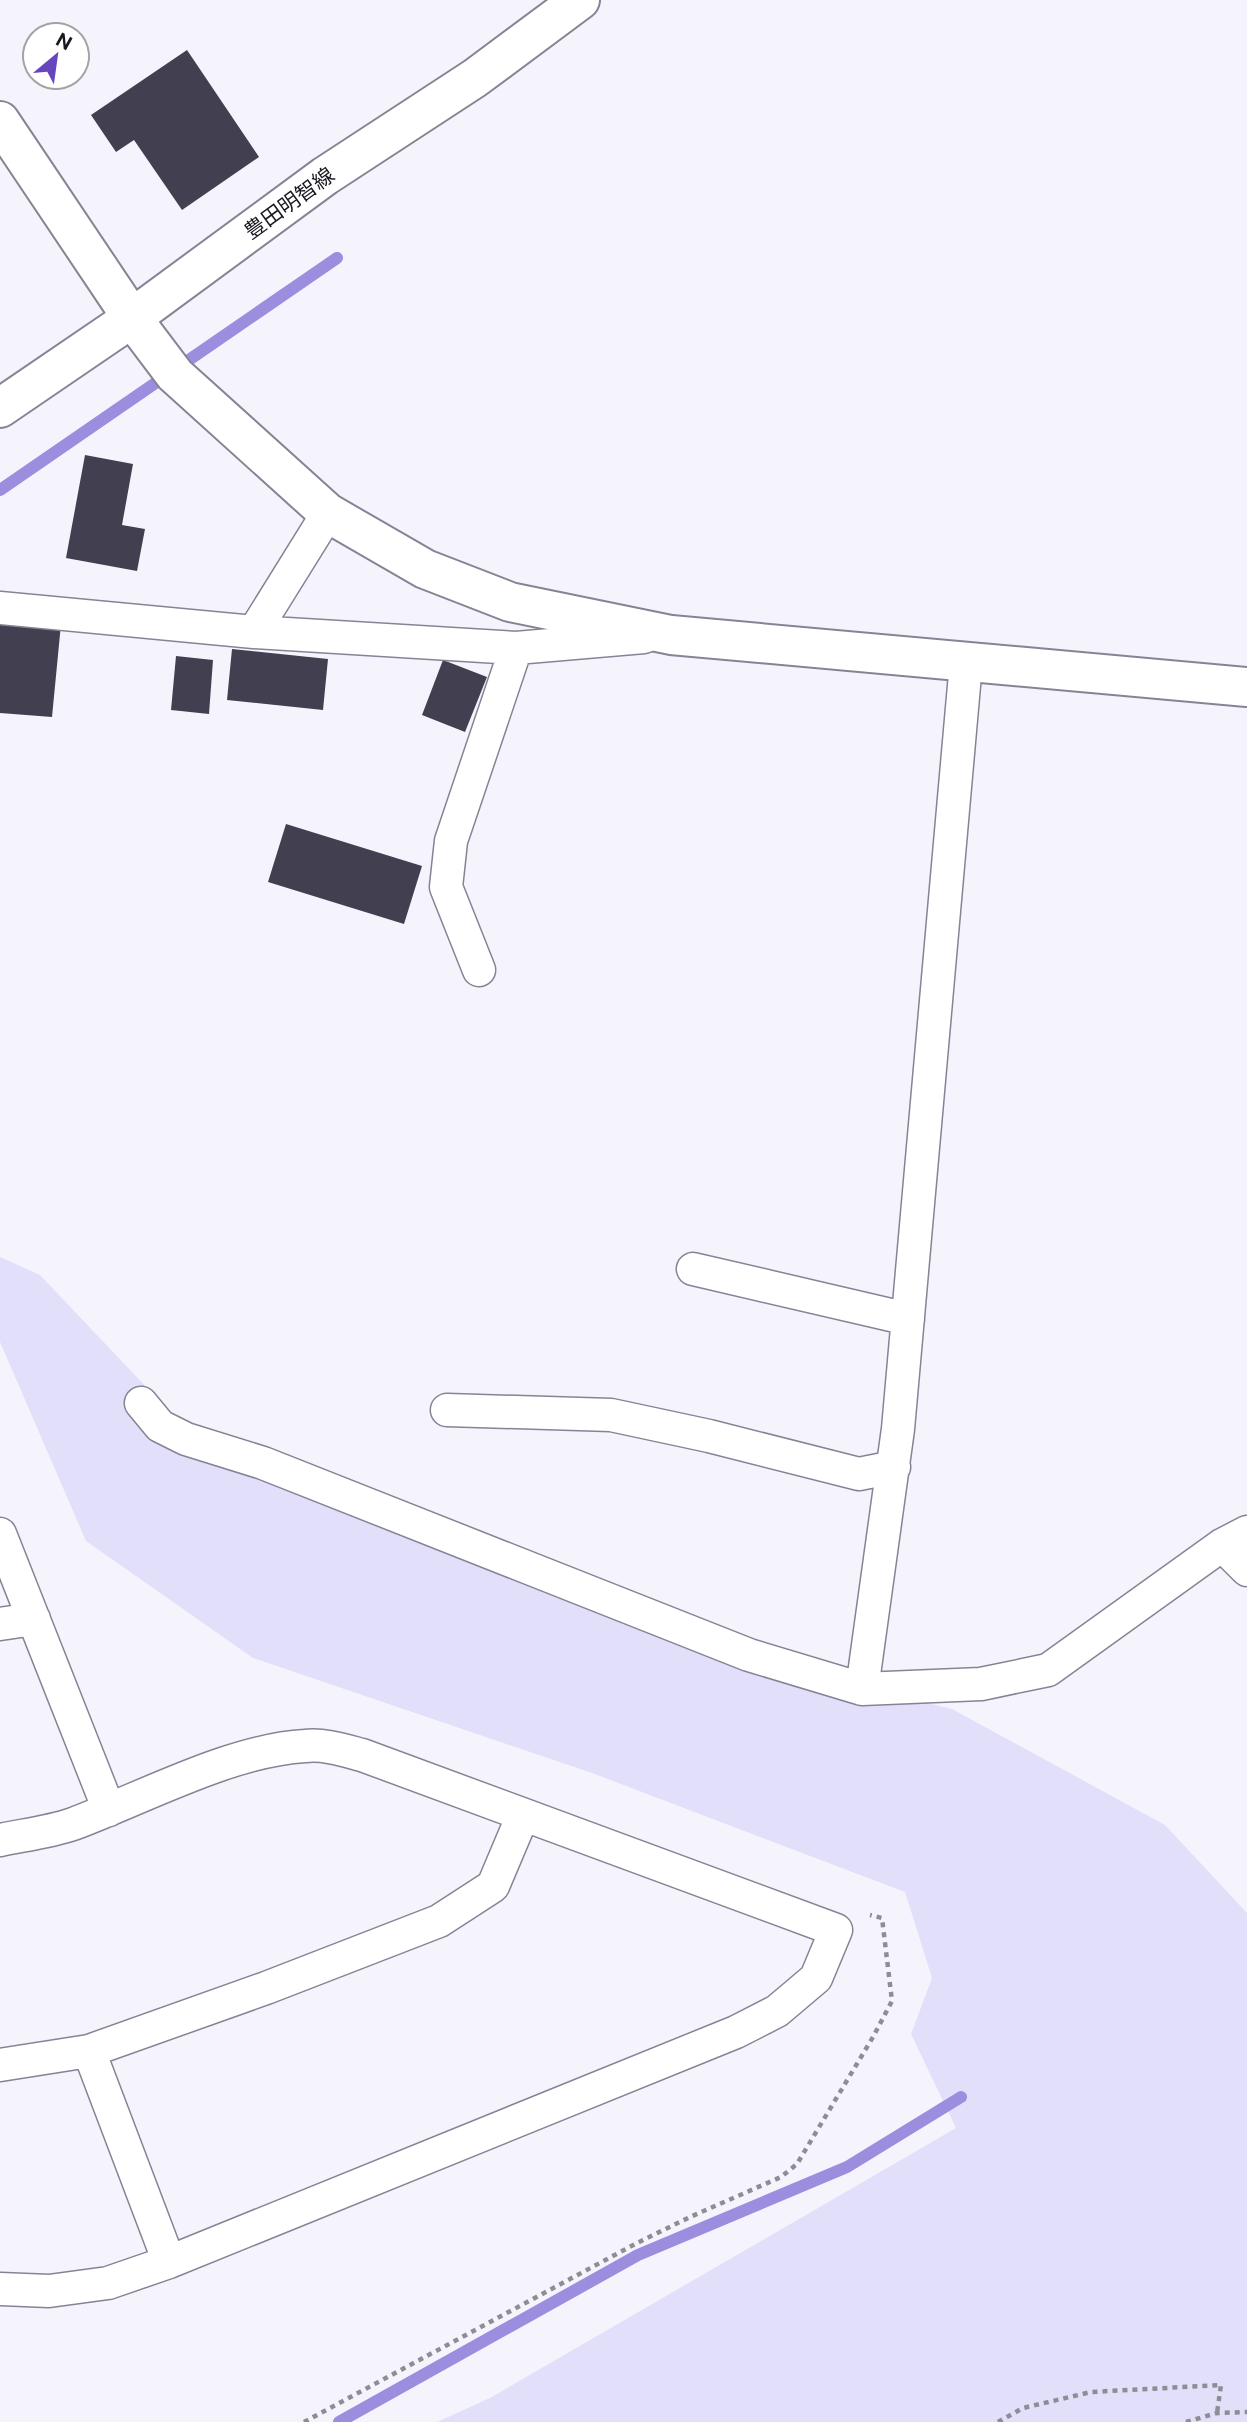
<svg xmlns="http://www.w3.org/2000/svg" width="1247" height="2422" font-family="'Public Sans','Noto Sans JP',sans-serif">
<rect width="100%" height="100%" fill="#f5f4fc"/>
<path fill="#e2dffa" d="M0 1257 40 1275 207 1451 485 1569 701 1647 952 1709 1165 1825 1247 1913V2422H437L490 2398 956 2128 911 2034 932 1978 905 1892 592 1773 253 1658 86 1541 0 1342Z"/>
<g fill="none" stroke-linecap="round" stroke-linejoin="round">
<path stroke="#9c8ddf" stroke-width="12" d="M0 490 337 258
M339 2422 638 2255 847 2167 961 2097"/>
</g>
<path fill="#424050" d="M187 50 259 157 182 210 134 140 116 152 91 115Z
M85 455 133 464 122 525 145 529 137 571 66 558Z
M0 618 61 624 52 717 0 713Z
M232 649 328 659 323 710 227 700Z
M176 656 213 660 209 714 171 710Z
M443 660 487 677 465 732 422 715Z
M286 824 422 866 404 924 268 882Z"/>
<g fill="none" stroke-linecap="round" stroke-linejoin="round">
<defs>
<path id="street" d="M0 608 254 632 516 648 644 637
M254 632 328 513
M479 970 446 887 451 841 516 648
M693 1269 908 1319
M141 1403 160 1426 186 1439 263 1463 749 1655 862 1689 981 1684 1048 1670 1222 1545 1247 1532
M447 1410 611 1415 709 1436 859 1474 894 1467
M0 1534 109 1810
M1222 1545 1247 1570
M0 1624 34 1619
M862 1689 898 1429 966 663
M0 1840C24 1835 50 1832 73 1824 143 1798 231 1750 305 1746 325 1744 343 1750 362 1755L836 1930 816 1978 777 2011 736 2032 169 2262 108 2283 49 2291 0 2289
M89 2051 169 2262
M0 2065 89 2051 266 1988 439 1921 493 1886 523 1815"/>
<path id="secondary" d="M0 121 132 318 175 375 328 513 425 569 510 602 671 635 1247 687"/>
<path id="primary" d="M0 408 132 318 325 176 475 78 580 0"/>
</defs>
<use href="#street" stroke="#868395" stroke-width="35"/>
<use href="#secondary" stroke="#868395" stroke-width="42"/>
<use href="#primary" stroke="#868395" stroke-width="42"/>
<path stroke="#8e8d95" stroke-width="4.5" stroke-dasharray="5 5" stroke-linecap="butt" d="M304 2422 637 2243 690 2217 781 2177 797 2164 873 2037 892 2001 882 1918 870 1915
M998 2422 1023 2408 1091 2392 1221 2385 1217 2413
M1186 2422 1217 2413 1247 2412"/>
<use href="#street" stroke="#fff" stroke-width="32"/>
<use href="#secondary" stroke="#fff" stroke-width="38"/>
<use href="#primary" stroke="#fff" stroke-width="38"/>
</g>
<g text-anchor="middle" dominant-baseline="central" stroke-width="7" stroke-linejoin="round" paint-order="stroke">
<g font-size="21" fill="#19181f" stroke="#fff">
<text transform="translate(289 203) rotate(-36)">豊田明智線</text>
</g>
</g>
<g transform="translate(56 56) rotate(29)"><circle r="33" fill="#ffffff" stroke="#a3a3a5" stroke-width="2"/>
<path d="M0-5L12 26L0 18L-12 26Z" fill="#6645be"/>
<text y="-10" font-size="19" font-weight="bold" text-anchor="middle" fill="#19181f">N</text>
</g>
</svg>
